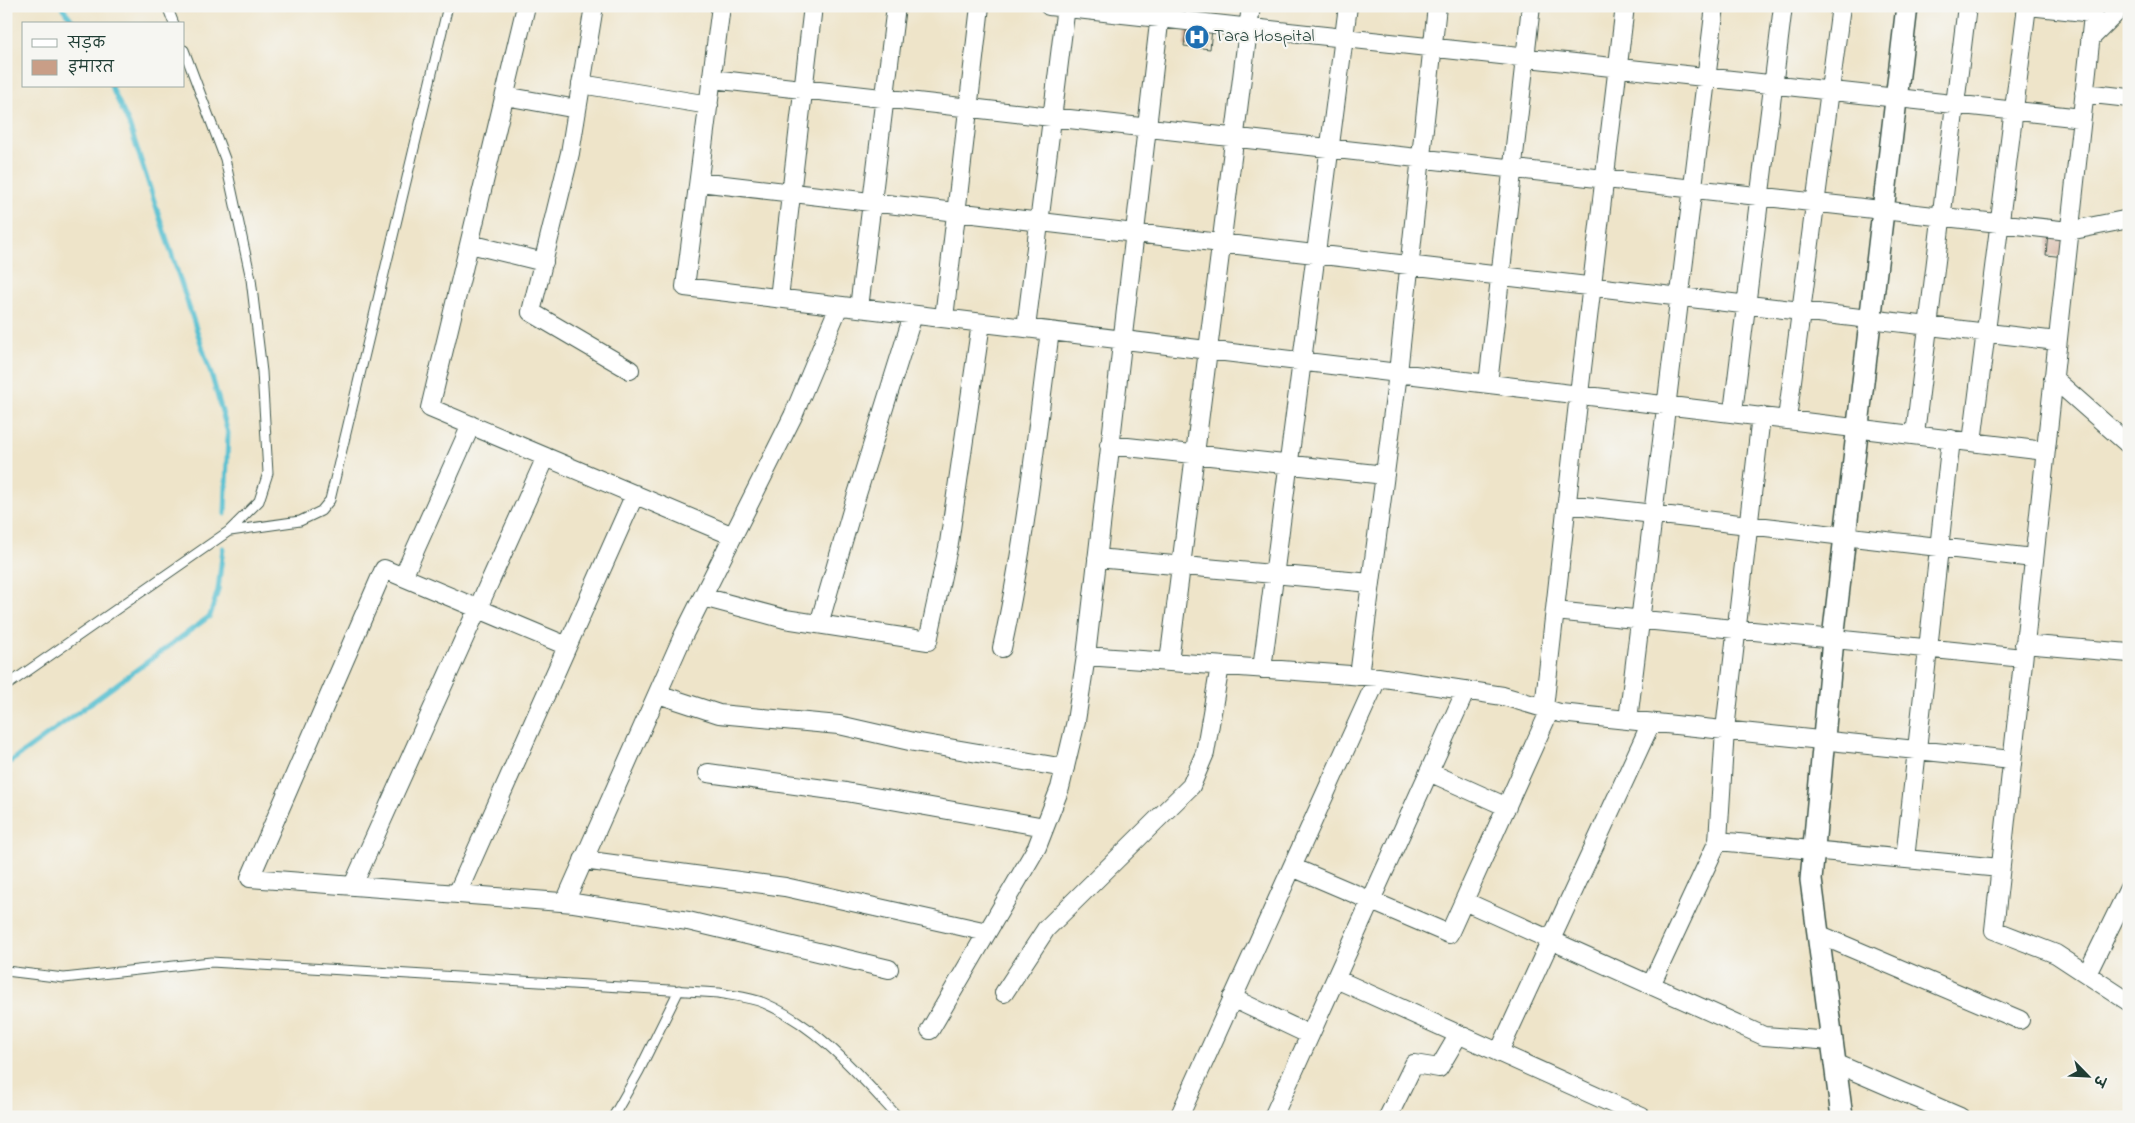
<svg xmlns="http://www.w3.org/2000/svg" width="2135" height="1123" font-family="'Indie Flower','Playpen Sans Deva',sans-serif">
<rect width="100%" height="100%" fill="#f6f6f2"/>
<filter id="ink" filterUnits="userSpaceOnUse"><feTurbulence type="fractalNoise" baseFrequency=".02" numOctaves="2"/><feDisplacementMap in="SourceGraphic" scale="10" xChannelSelector="R" yChannelSelector="G"/><feConvolveMatrix kernelMatrix="1 2 1 2 8 2 1 2 1" color-interpolation-filters="sRGB"/></filter>
<filter id="wash" filterUnits="userSpaceOnUse"><feTurbulence type="fractalNoise" baseFrequency=".0096" numOctaves="4" result="noise"/><feDisplacementMap in="SourceGraphic" scale="20" xChannelSelector="R" yChannelSelector="G"/><feGaussianBlur stdDeviation="1.12" result="paint"/><feColorMatrix in="noise" values="0 0 0 0 0 0 0 0 0 0 0 0 0 0 0 0 0 1.4 0 .05"/><feComposite in="paint" operator="in"/></filter>
<g filter="url(#wash)">
<rect width="100%" height="100%" fill="#eee4c9"/>
<g fill="none" stroke-linecap="round" stroke-linejoin="round">
<path stroke="#54bfd0" stroke-width="5" d="M61 6 75 24
M111 86 129 124 213 380 228 433 225 514
M6 765 210 616 218 590 223 548"/>
</g>
<g id="blocks">
<path fill="#c99e87" d="M1187 26 1212 29 1210 49 1184 46Z
M2048 234 2066 235 2065 257 2046 255Z"/>
</g>
</g>
<g filter="url(#ink)">
<use href="#blocks" fill-opacity="0" stroke="#3e564a" stroke-width="1"/>
<g fill="none" stroke-linecap="round" stroke-linejoin="round">
<defs>
<path id="service" d="M167 6 174 24
M230 531 300 521 321 511 330 500 448 6
M6 686 229 531 259 501 268 473 262 372 251 279 225 159 184 50
M6 971 64 978 211 962 719 993C733 996 750 997 764 1003 818 1026 858 1074 898 1117
M613 1117 639 1071 679 990"/>
<path id="minor" d="M526 6 430 408 733 536
M594 6 570 153 531 312 630 370
M721 6 685 287 2045 451
M1049 6 2082 118
M2029 6 2093 13
M2094 6 1994 930 2056 954 2129 1002
M2090 39 2123 6
M712 79 2069 231 2129 219
M581 84 709 105
M2084 93 2129 98
M505 96 577 109
M699 182 2057 341
M470 244 544 262
M779 298 813 6
M859 308 896 6
M944 318 980 6
M1026 328 1066 6
M2053 378 2129 445
M1488 384 1531 6
M1733 412 1783 6
M1787 419 1841 6
M1915 434 1967 6
M1972 442 2027 6
M1109 445 1385 475
M1567 504 2033 558
M1097 558 1371 583
M403 577 471 425
M703 597 785 619 928 641 949 543 981 323
M1555 611 2023 658
M819 624 853 507 913 315
M2024 644 2129 653
M567 646 384 569 250 878 574 903 688 921 889 969
M1002 648C1025 544 1036 437 1050 331
M1086 656 1378 677 1503 696 1560 713 2012 760
M1169 662 1251 6
M1262 669 1348 6
M1359 676 1398 373 1437 6
M658 694 719 714 839 725 914 742 1065 768
M1544 708 1579 394 1625 6
M1628 720 1715 6
M1429 772 1507 807
M708 773 846 792 1045 827
M1718 841 1725 730 1761 416
M1905 859 1951 439
M583 860 785 887 987 932
M1292 867 1449 934 1550 710
M353 885 546 457
M457 894 635 494
M1464 901 1764 1036 1832 1041
M565 902 683 636 793 416 839 306
M1818 934 2020 1020
M2087 974 2129 888
M1336 979 1642 1117
M1651 985 1718 841 2000 868
M1004 993 1046 929 1191 786 1205 753 1220 666
M1232 998 1310 1035
M930 1030 1037 847 1060 788 1076 721 1086 656 1161 6
M1499 1052 1651 723
M1835 1063 1960 1117
M1179 1117 1378 677
M1273 1117 1466 690
M1388 1117 1414 1064 1439 1068 1459 1034"/>
<path id="tertiary" d="M1842 1117 1811 880 1833 639 1907 6"/>
</defs>
<use href="#service" stroke="#3e564a" stroke-width="11"/>
<use href="#minor" stroke="#3e564a" stroke-width="20"/>
<use href="#tertiary" stroke="#3e564a" stroke-width="24"/>
<use href="#service" stroke="#fff" stroke-width="9"/>
<use href="#minor" stroke="#fff" stroke-width="18"/>
<use href="#tertiary" stroke="#fff" stroke-width="21"/>
</g>
</g>
<defs>
<symbol id="hospital-disc" viewBox="-11 -11 22 22"><circle r="9.5" fill="#1f6fb2" stroke="#f6f6f2"/><path d="M-5-5h3v3.5h4V-5h3V5h-3V1.5h-4V5h-3Z" fill="#fff"/></symbol>
</defs>
<g fill-rule="evenodd">
<use href="#hospital-disc" x="1183" y="23" width="28" height="28"/>
</g>
<g text-anchor="middle" dominant-baseline="central" stroke-width="4.5" stroke-linejoin="round" paint-order="stroke">
<g font-size="18" fill="#1f3d34" stroke="#f6f6f2" text-anchor="start">
<text x="1214" y="37">Tara Hospital</text>
</g>
</g>
<rect width="2135" height="1123" fill="none" stroke="#f6f6f2" stroke-width="25"/>
<rect x="22" y="22" width="162" height="65" fill="#f6f6f2" stroke="#a0aca6"/>
<rect x="32" y="39" width="25" height="8" fill="#ffffff" stroke="#a0aca6"/>
<text x="68" y="48" font-size="15" fill="#1f3d34">सड़क</text>
<rect x="32" y="60" width="25" height="15" fill="#c99e87" stroke="#a0aca6"/>
<text x="68" y="72" font-size="15" fill="#1f3d34">इमारत</text>
<g transform="translate(2088 1076) rotate(114)" stroke="#f6f6f2" stroke-width="4" paint-order="stroke">
<path d="M0-4L9 19L0 12L-9 19Z" fill="#1f3d34"/>
<text y="-8" font-size="14" font-weight="bold" text-anchor="middle" fill="#1f3d34">उ</text>
</g>
</svg>
